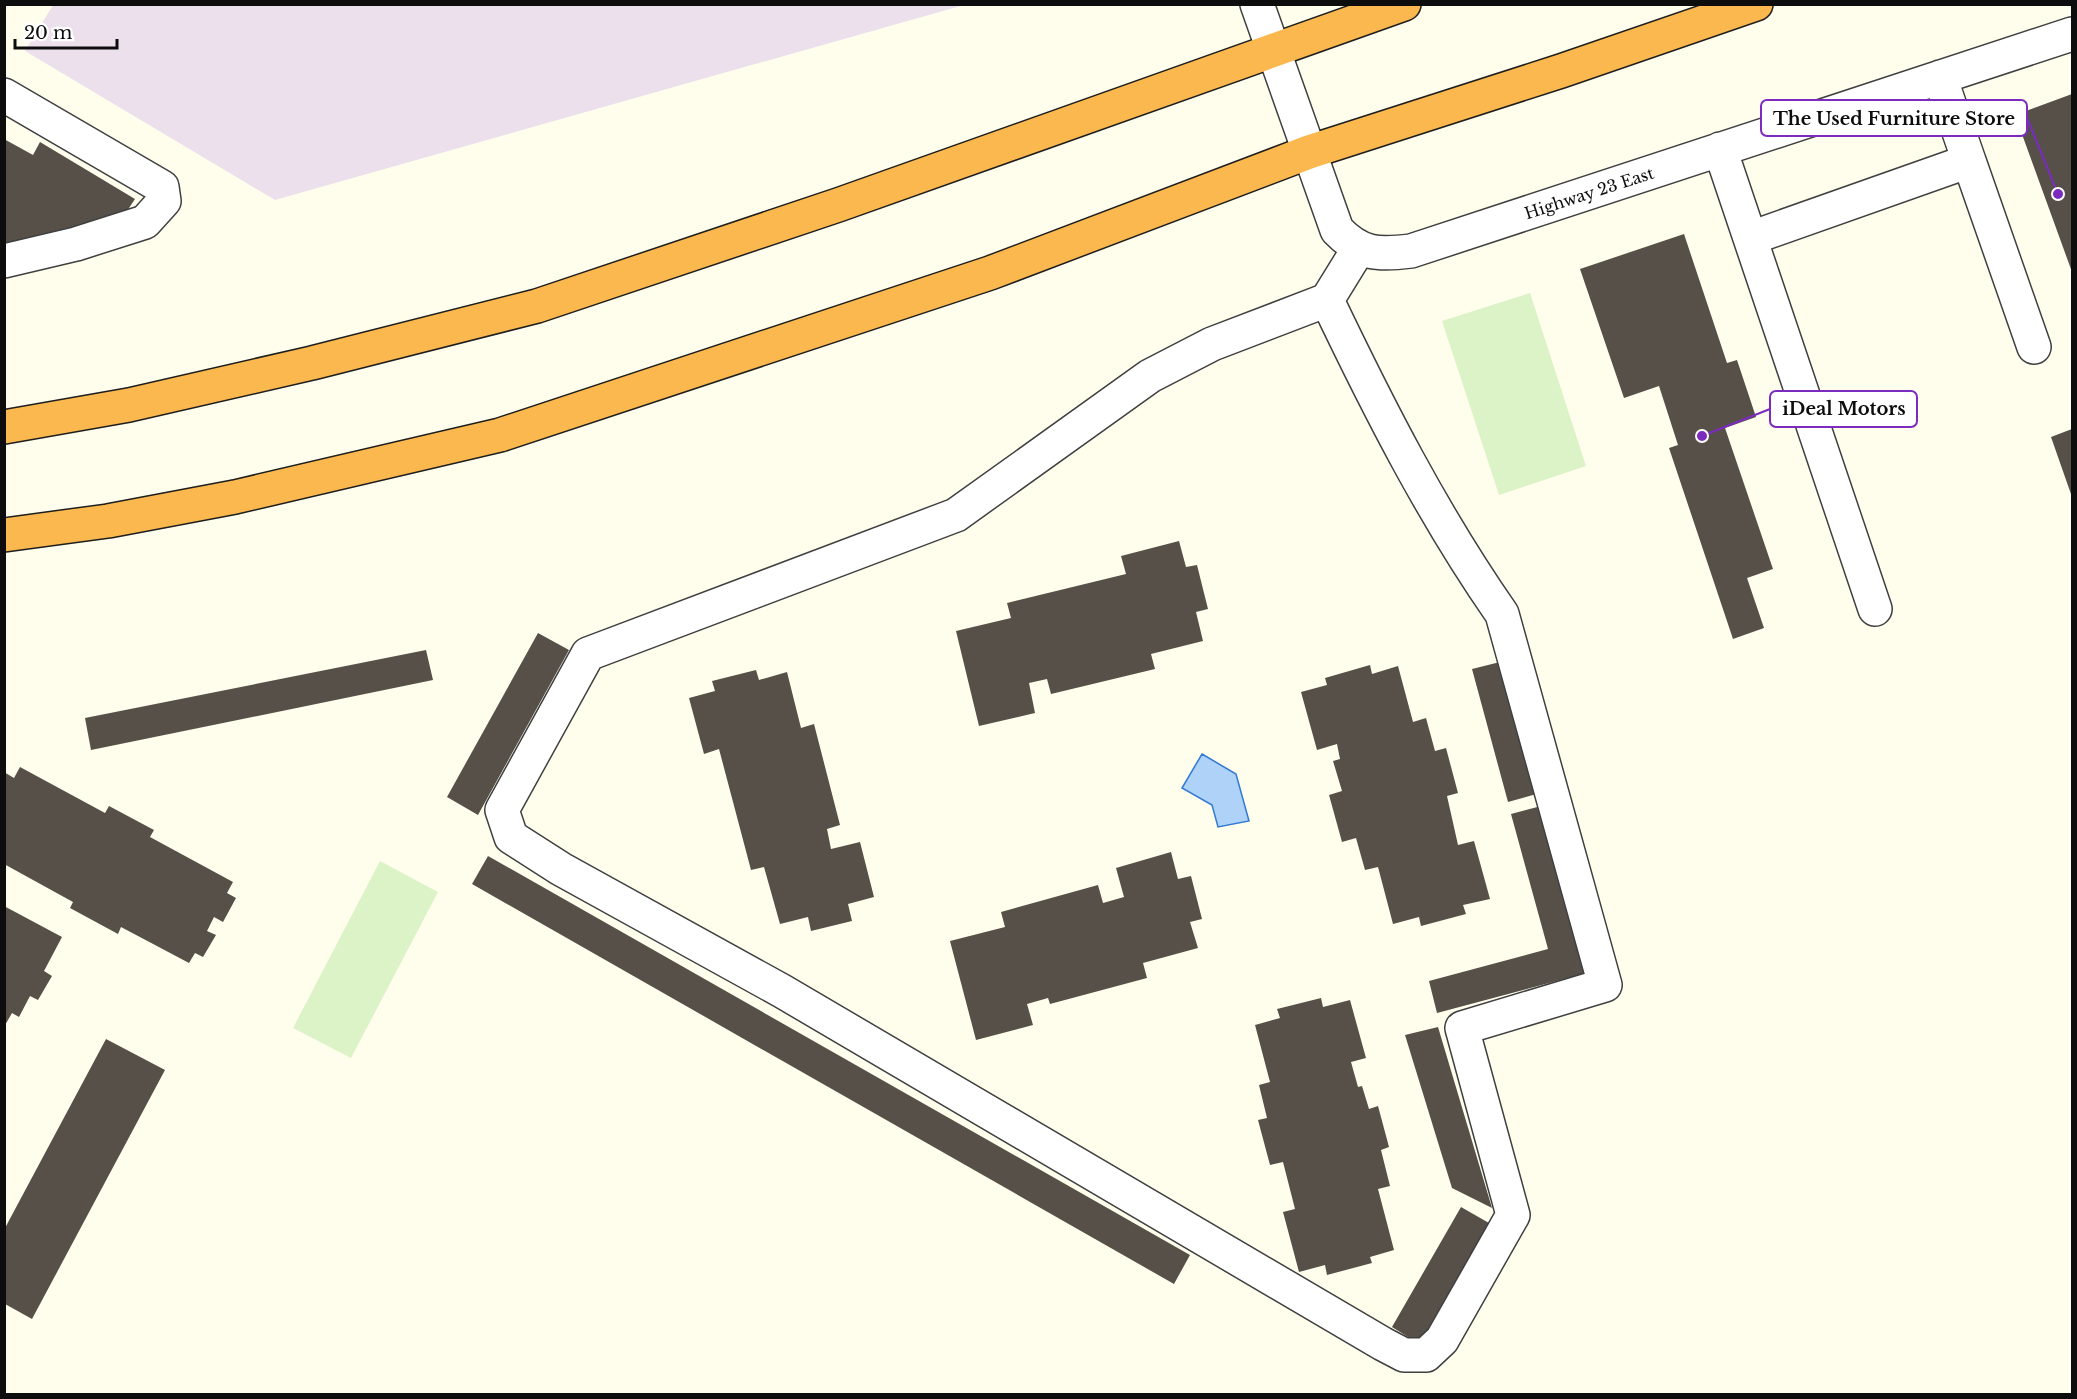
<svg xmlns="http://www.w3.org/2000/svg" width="2077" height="1399" font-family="'Libre Baskerville',serif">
<rect width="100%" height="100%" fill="#fffeed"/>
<path fill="#ece0ec" d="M53 5V4L964 5 275 200 25 51Z"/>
<path fill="#dcf2c7" d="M1530 293 1586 466 1499 495 1442 321Z
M380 861 438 892 351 1058 293 1028Z"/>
<path fill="#afd2f9" stroke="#327ad3" stroke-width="1.5" d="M1202 754 1236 774 1249 821 1218 827 1212 805 1182 788Z"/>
<path fill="#565049" d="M2072 94V272L2015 115Z
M4 139 33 155 40 142 135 199 127 211 4 249Z
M1684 234 1727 363 1737 360 1756 417 1725 428 1773 569 1747 578 1764 628 1733 639 1669 448 1678 445 1659 386 1624 398 1580 269Z
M2072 429V497L2051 437Z
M1179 541 1186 567 1197 565 1208 609 1196 612 1203 641 1151 654 1155 669 1051 694 1047 679 1029 683 1035 713 979 726 956 631 1011 618 1007 603 1126 574 1121 556Z
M538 633 569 650 478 815 447 797Z
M426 650 433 680 91 750 85 718Z
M1504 661 1540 793 1508 802 1472 669Z
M1370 665 1372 674 1398 666 1413 722 1426 718 1435 751 1446 748 1458 793 1447 796 1458 845 1474 841 1490 899 1463 905 1466 914 1421 926 1419 917 1393 924 1378 867 1365 870 1356 838 1342 842 1329 795 1342 791 1333 761 1340 759 1337 744 1317 750 1301 692 1327 685 1325 678Z
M756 670 759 680 787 672 801 728 814 724 840 825 827 829 831 849 860 842 874 897 848 904 852 921 811 931 808 917 780 924 764 867 751 870 719 749 704 754 689 698 715 691 712 681Z
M20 767 105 813 109 806 154 830 150 837 233 882 227 893 236 898 223 922 214 917 207 931 216 935 203 957 195 953 189 963 121 927 118 934 70 908 73 902 4 864V772L14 778Z
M1545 805 1590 972 1437 1013 1429 981 1548 949 1511 814Z
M1171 852 1178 879 1191 876 1202 919 1190 922 1198 948 1143 963 1147 978 1050 1004 1048 998 1027 1004 1033 1025 976 1040 950 941 1005 927 1001 912 1098 885 1103 903 1124 897 1116 868Z
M488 856 1190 1255 1174 1284 472 884Z
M4 906 62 937 44 971 52 976 38 1000 30 996 19 1017 12 1013 4 1027Z
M1321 998 1323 1007 1350 1000 1366 1058 1351 1062 1358 1087 1362 1086 1369 1109 1378 1106 1389 1147 1381 1150 1390 1186 1378 1189 1394 1250 1370 1257 1372 1263 1327 1275 1325 1265 1299 1272 1283 1212 1295 1209 1283 1162 1270 1165 1258 1120 1267 1118 1259 1085 1270 1082 1255 1025 1280 1018 1277 1009Z
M1438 1027 1492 1208 1452 1188 1405 1035Z
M106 1039 165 1070 32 1319 5 1304V1228Z
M1461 1207 1489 1223 1421 1345 1392 1327Z"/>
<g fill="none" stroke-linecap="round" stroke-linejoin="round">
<defs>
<path id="minor" d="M1257 4 1337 230C1361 255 1378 255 1411 251L2072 34
M1940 77 1969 161
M4 95 162 187 164 201 145 222 76 244 4 261
M1720 149 1875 609
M1751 238 1969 161 2034 347
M1327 300C1379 409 1433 515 1502 614L1605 985 1462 1028 1513 1215 1442 1340 1426 1355H1404L1383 1344 782 991 561 869 511 837 502 810 588 654 956 515 1150 376 1212 344 1327 300 1359 248"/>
<path id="highway" d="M4 427 129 405 312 363 537 306 838 205 1404 4
M4 535 108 521 235 497 500 435 990 273 1309 152 1561 71 1756 4"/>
</defs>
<use href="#minor" stroke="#404040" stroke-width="36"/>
<use href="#highway" stroke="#1e1e1e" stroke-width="36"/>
<use href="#minor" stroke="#fff" stroke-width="33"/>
<use href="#highway" stroke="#fbb84f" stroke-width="33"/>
</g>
<g text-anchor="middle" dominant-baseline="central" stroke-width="6" stroke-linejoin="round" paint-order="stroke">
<g font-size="16" fill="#0d0d0d" stroke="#fff">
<text transform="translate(1589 193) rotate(-18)">Highway 23 East</text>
</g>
</g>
<path fill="none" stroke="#7b2cbf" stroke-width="2" d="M2058 194L2027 118M1702 436L1770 409"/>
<g fill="#7b2cbf" stroke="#fff" stroke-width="2">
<circle cx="2058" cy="194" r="6"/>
<circle cx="1702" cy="436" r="6"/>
</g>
<g fill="#fff" stroke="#7b2cbf" stroke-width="2">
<rect x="1761" y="100" width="266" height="36" rx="6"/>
<rect x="1770" y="391" width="147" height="36" rx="6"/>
</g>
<g font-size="18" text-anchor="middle" font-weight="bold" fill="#0d0d0d">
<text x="1894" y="125">The Used Furniture Store</text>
<text x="1844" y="415">iDeal Motors</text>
</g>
<rect width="2077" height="1399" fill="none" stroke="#0d0d0d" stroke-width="12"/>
<path d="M15 39v9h102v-9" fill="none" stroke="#0d0d0d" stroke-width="3"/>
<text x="24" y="39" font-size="18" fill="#0d0d0d" stroke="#ffffff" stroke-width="4.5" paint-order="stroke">20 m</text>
</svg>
